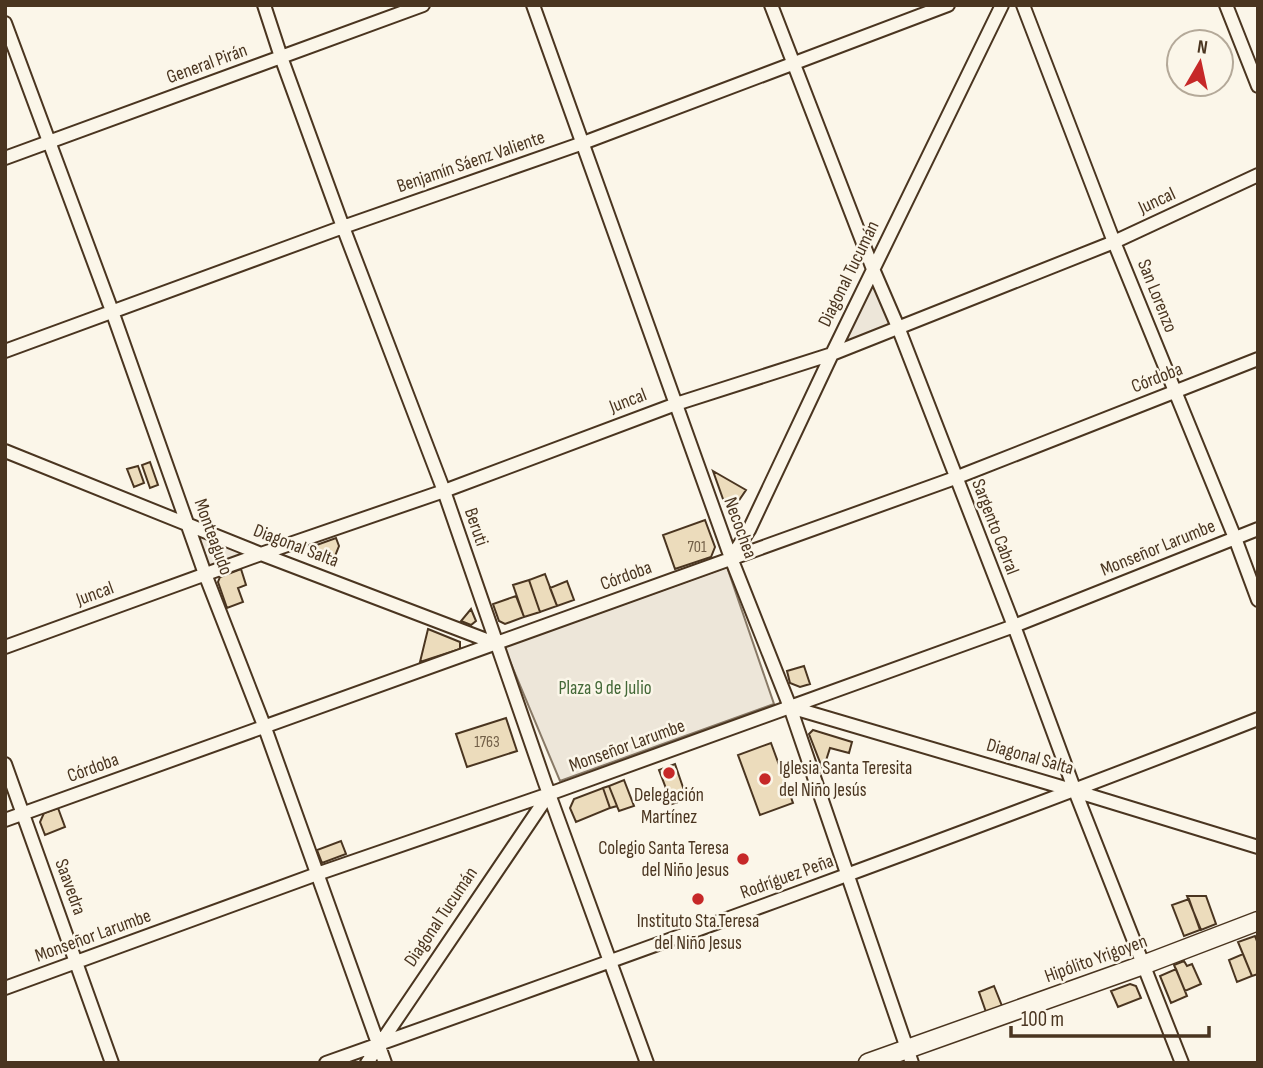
<svg xmlns="http://www.w3.org/2000/svg" width="1263" height="1068" font-family="'Sofia Sans Condensed',sans-serif">
<rect width="100%" height="100%" fill="#fbf6e9"/>
<path fill="#ede6d9" stroke="#887966" stroke-width="2" d="M873 269 898 327 832 354Z
M188 525 261 554 205 574Z
M727 567 774 704 560 781 504 647Z"/>
<path fill="#ecdcbc" stroke="#4a3520" stroke-width="2" d="M150 462 158 485 150 488 142 465Z
M138 466 144 483 134 487 127 469Z
M713 471 746 490 731 512 728 513Z
M705 520 715 547 711 557 675 569 663 535Z
M336 538 339 546 333 561 311 553V547Z
M241 569 246 585 238 588 243 602 227 608 218 582 220 577Z
M545 574 557 606 540 612 529 580Z
M529 580 540 612 524 617 513 585Z
M567 581 574 600 557 606 550 588Z
M516 596 524 617 505 624 499 621 493 604Z
M471 609 476 621 471 625 461 621Z
M428 629 460 642V649L420 662Z
M804 666 810 684 800 687 790 683 787 671Z
M506 718 517 751 467 767 456 734Z
M813 730 852 742 849 753 830 748 823 770 809 734Z
M771 743 793 803 760 815 738 755Z
M675 764 687 799 672 804 659 770Z
M624 780 634 806 619 811 609 786Z
M609 786 617 806 610 808 603 788Z
M603 788 610 808 576 822 570 808 574 799Z
M58 808 65 827 45 835 40 822 44 813Z
M341 841 346 854 322 863 317 850Z
M1187 896H1206L1216 924 1201 930Z
M1189 899 1200 930 1184 936 1172 905Z
M1255 936 1258 944V974L1252 976 1238 942Z
M1243 954 1252 976 1237 982 1229 960Z
M1184 961 1187 966 1192 964 1201 984 1185 991 1174 965Z
M1176 969 1187 996 1171 1003 1160 976Z
M1130 984 1136 986 1141 998 1118 1007 1111 991Z
M994 986 1002 1006 986 1012 979 992Z"/>
<g fill="none" stroke-linecap="round" stroke-linejoin="round">
<defs>
<path id="street" d="M264 5 281 57 343 227 444 491 545 783 647 1063
M533 5 731 558 790 707 912 1063
M771 5 873 269 898 327 1014 626 1075 791 1182 1063
M1023 5 1114 242 1235 538 1258 600
M1226 5 1258 86
M5 23 112 311 205 574 265 728 385 1063
M5 158 423 5
M5 351 343 227 583 143 948 5
M5 451 261 554 497 644
M731 558 749 530 832 354 1002 5
M5 647 261 554 444 491 676 404 832 354 1114 242 1258 175
M790 707 1075 791 1258 847
M5 764 112 1063
M5 820 955 478 1258 359
M5 988 317 874 549 794 1014 626 1258 529
M326 1063C638 952 949 840 1258 719
M367 1063 549 794"/>
<path id="secondary" d="M868 1063 1143 965 1258 921"/>
</defs>
<use href="#street" stroke="#4a3520" stroke-width="16"/>
<use href="#secondary" stroke="#4a3520" stroke-width="21"/>
<use href="#street" stroke="#fbf6e9" stroke-width="12"/>
<use href="#secondary" stroke="#fbf6e9" stroke-width="18"/>
</g>
<g fill="#c62828" stroke="#fbf6e9" stroke-width="2.5">
<circle cx="669" cy="773" r="7"/>
<circle cx="765" cy="779" r="7"/>
<circle cx="743" cy="859" r="7"/>
<circle cx="698" cy="899" r="7"/>
</g>
<g text-anchor="middle" dominant-baseline="central" stroke-width="5" stroke-linejoin="round" paint-order="stroke">
<g font-size="16" fill="#725f47">
<text x="697" y="547">701</text>
<text x="487" y="742">1763</text>
</g>
<g font-size="19" fill="#4a3520" stroke="#fbf6e9">
<text transform="translate(207 64) rotate(-20)">General Pirán</text>
<text transform="translate(471 162) rotate(-19)">Benjamín Sáenz Valiente</text>
<text transform="translate(1157 201) rotate(-25)">Juncal</text>
<text transform="translate(849 274) rotate(-64)">Diagonal Tucumán</text>
<text transform="translate(1157 296) rotate(68)">San Lorenzo</text>
<text transform="translate(1157 378) rotate(-21)">Córdoba</text>
<text transform="translate(628 401) rotate(-21)">Juncal</text>
<text transform="translate(476 527) rotate(71)">Beruti</text>
<text transform="translate(995 527) rotate(69)">Sargento Cabral</text>
<text transform="translate(740 528) rotate(70)">Necochea</text>
<text transform="translate(213 537) rotate(70)">Monteagudo</text>
<text transform="translate(296 546) rotate(21)">Diagonal Salta</text>
<text transform="translate(1158 548) rotate(-22)">Monseñor Larumbe</text>
<text transform="translate(626 576) rotate(-20)">Córdoba</text>
<text transform="translate(95 594) rotate(-20)">Juncal</text>
<text transform="translate(627 746) rotate(-20)">Monseñor Larumbe</text>
<text transform="translate(1030 757) rotate(16)">Diagonal Salta</text>
<text transform="translate(93 768) rotate(-20)">Córdoba</text>
<text transform="translate(787 877) rotate(-20)">Rodríguez Peña</text>
<text transform="translate(70 887) rotate(70)">Saavedra</text>
<text transform="translate(441 917) rotate(-56)">Diagonal Tucumán</text>
<text transform="translate(93 936) rotate(-20)">Monseñor Larumbe</text>
<text transform="translate(1096 959) rotate(-20)">Hipólito Yrigoyen</text>
</g>
<g font-size="19" fill="#436837" stroke="#fbf6e9">
<text x="605" y="688">Plaza 9 de Julio</text>
</g>
<g font-size="19" fill="#4a3520" stroke="#fbf6e9">
<text x="779" y="768" text-anchor="start">Iglesia Santa Teresita<tspan x="779" dy="22">del Niño Jesús</tspan></text>
<text x="669" y="795">Delegación<tspan x="669" dy="22">Martínez</tspan></text>
<text x="729" y="848" text-anchor="end">Colegio Santa Teresa<tspan x="729" dy="22">del Niño Jesus</tspan></text>
<text x="698" y="921">Instituto Sta.Teresa<tspan x="698" dy="22">del Niño Jesus</tspan></text>
</g>
</g>
<rect width="1263" height="1068" fill="none" stroke="#4a3520" stroke-width="14"/>
<g transform="translate(1200 63) rotate(9)"><circle r="33" fill="#fbf6e9" stroke="#b4a999" stroke-width="2"/>
<path d="M0-5L12 26L0 18L-12 26Z" fill="#c62828"/>
<text y="-10" font-size="19" font-weight="bold" text-anchor="middle" fill="#4a3520">N</text>
</g>
<path d="M1011 1026v10h198v-10" fill="none" stroke="#4a3520" stroke-width="3.5"/>
<text x="1021" y="1026" font-size="21" fill="#4a3520" stroke="#fbf6e9" stroke-width="5" paint-order="stroke">100 m</text>
</svg>
